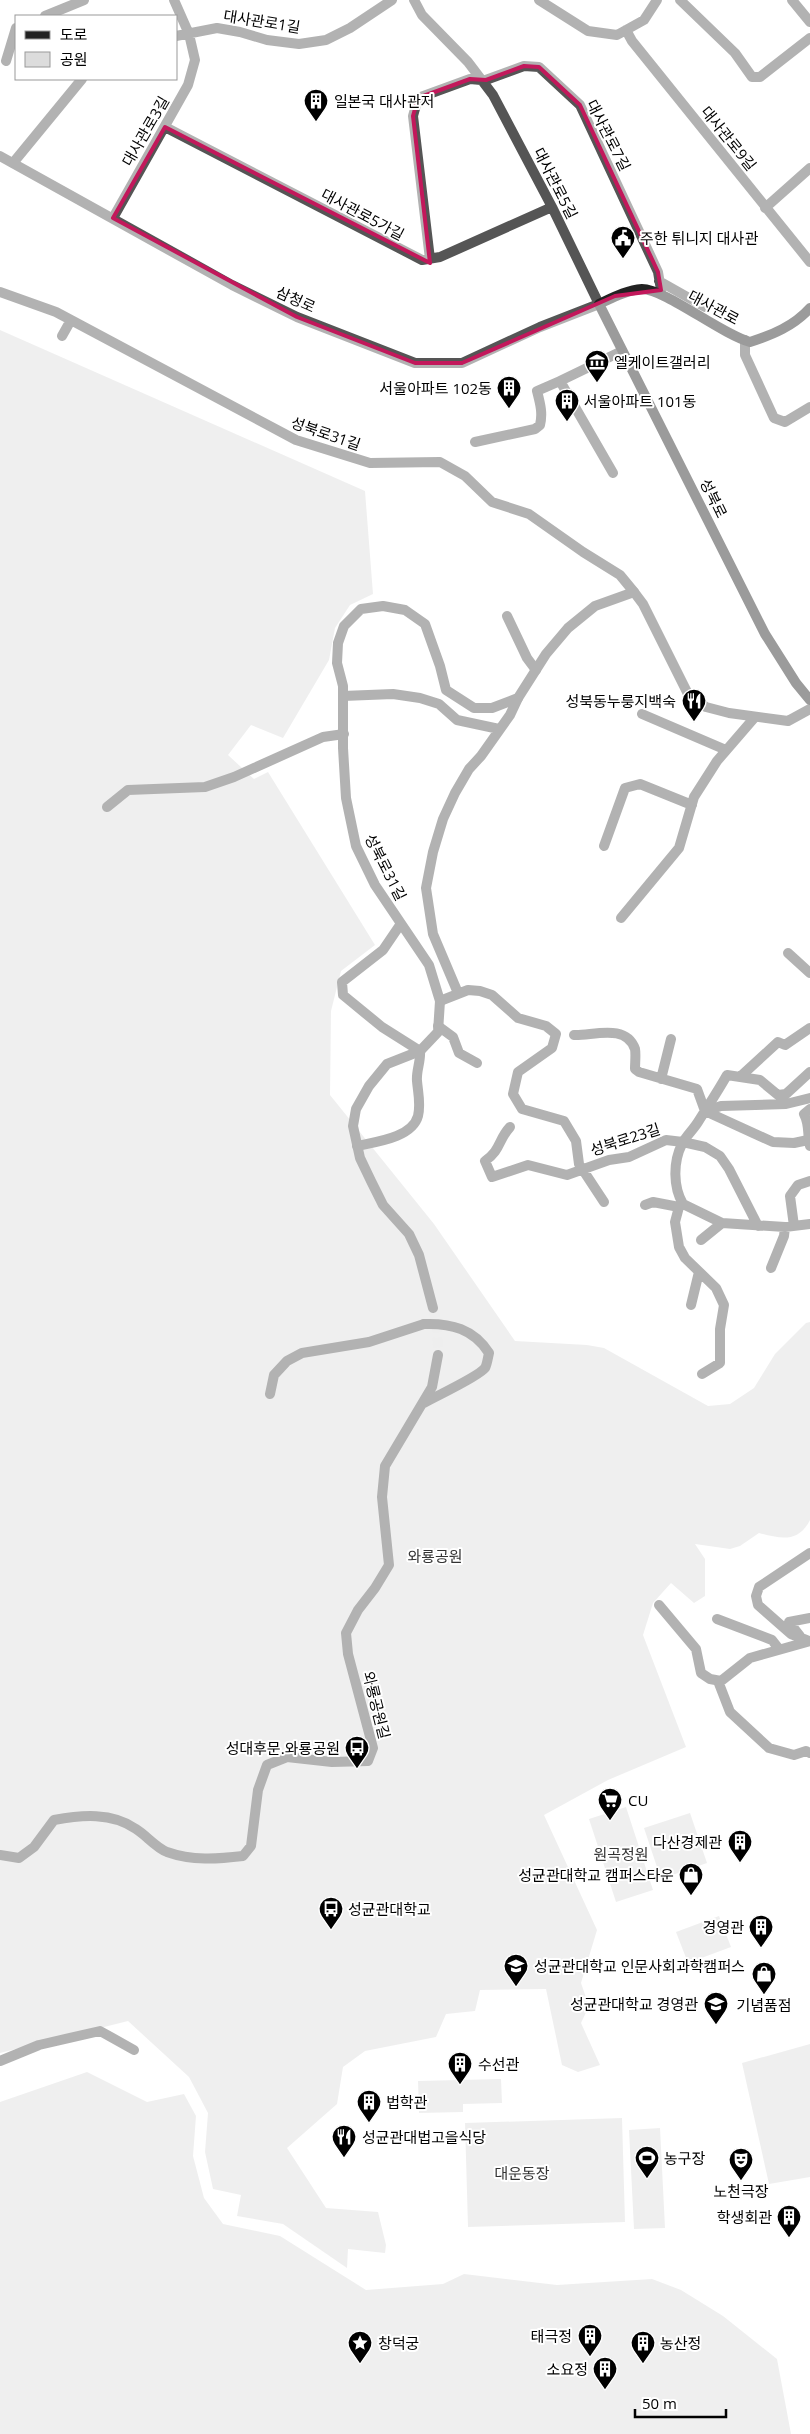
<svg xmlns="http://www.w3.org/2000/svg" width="810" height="2434" font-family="'Open Sans','Noto Sans KR',sans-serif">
<rect width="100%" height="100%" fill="#fff"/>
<path fill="#dcdcdc" d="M0 330 365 491 373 594 350 605 335 628 329 660 283 738 251 725 228 755 254 779 268 772 375 945 341 971 331 1011 330 1095 434 1224 515 1341 587 1345 604 1348 708 1406 730 1404 754 1388 775 1354 806 1323 810 1322V1520C798 1544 779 1538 759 1533L740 1546 730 1549 695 1544 705 1559V1596L694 1603 671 1583 653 1603 643 1635 686 1747 608 1780 544 1815 597 1930 581 1983 589 2006 581 2023 600 2065 578 2072 562 2065 546 1989 480 1990 475 2011 446 2014 436 2037 365 2051 343 2067 337 2104 287 2148 326 2208 378 2212 386 2245 385 2253 348 2249 347 2268 283 2224 237 2216 241 2195 213 2189 205 2152 208 2113 189 2077 128 2021 0 2053Z
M626 1807 653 1890 616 1902 589 1819Z
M690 1813 707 1863 661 1879 644 1828Z
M719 1916 731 1947 688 1963 676 1932Z
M810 2044V2177L769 2184 742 2063Z
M87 2072 147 2102 184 2094 196 2116 193 2156 204 2198 223 2224 280 2236 366 2290 443 2284 464 2274 557 2285 652 2279 681 2290 723 2316 777 2359 791 2434H0V2102Z
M501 2079 502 2103 463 2104V2112L419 2113 418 2081Z
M622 2118 625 2222 468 2227 465 2123Z
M660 2128 665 2228 634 2229 629 2130Z"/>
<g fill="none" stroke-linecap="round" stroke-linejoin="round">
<path stroke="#d9d9d9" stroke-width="10" stroke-dasharray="10 5" stroke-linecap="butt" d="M433 1308 437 1325 438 1355"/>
<path stroke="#555" stroke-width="10" d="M414 0 422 15 468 62 493 95 552 207 599 304
M539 0 588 31 617 35 644 20 657 0
M680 0 735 53 752 77H760L810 38
M792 0 810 22
M45 16 84 0
M626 30 632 41 810 262
M176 36 217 28 240 32 267 40 299 44 326 40 350 28 392 0
M6 61 16 28
M483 81 524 66 539 67 580 105 658 272 661 290 659 293
M165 127 422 260 440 257 552 207
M13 163 82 79
M765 208 810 168
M113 218 188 85 195 60 189 34 174 0
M430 259 413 116 418 98 470 79 481 80
M659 281 705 307
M0 292 56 312 296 440 370 463 440 462 465 476 492 502 529 514 583 552 620 575 634 592
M62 336 71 320
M745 340V355L774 418 785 422 810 407
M475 442 535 429 540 425C543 413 540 403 537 391L560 381
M613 473 560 381 622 351
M507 616 527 658 536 670
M343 696 393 694 420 698 439 704 457 720 499 729
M642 714 726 750
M107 807 128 790 205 787 234 777 323 737 344 734
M604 846 625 788 640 784 692 805
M621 918 679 848 694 797 717 761 755 717
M788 953 810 973
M458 993 433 934 426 888 433 852 443 819 455 793 469 769 481 756 510 715 518 698
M440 1001 468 990 480 991 492 995 518 1018 546 1026 556 1034 552 1048 518 1072 513 1094 522 1109 564 1121 576 1141 579 1164 604 1202
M438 1026 453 1037 459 1053 477 1063
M574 1035C592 1036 626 1023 635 1049 636 1054 635 1063 635 1069L639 1072 697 1089 705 1111
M810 1072 786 1094 778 1095 760 1080 727 1075C718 1091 708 1106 698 1122 693 1130 686 1136 682 1144 673 1162 673 1187 683 1204L722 1223 785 1227 810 1224
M741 1076 778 1042 785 1045 810 1028
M661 1079 671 1039
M705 1111 773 1142 794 1143 808 1140
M705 1111 721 1106 786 1104 810 1098
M510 1127C498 1140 501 1150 485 1161L492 1177 528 1165 567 1175 609 1160 629 1157 666 1140 683 1142 705 1147 720 1156 729 1169 758 1226
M357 1146C375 1142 412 1138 418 1116 421 1104 418 1093 417 1081 416 1071 421 1061 420 1051L382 1027 343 995 342 982 383 950 400 925
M810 1146C807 1134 810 1125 804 1114L810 1109
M645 1205 653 1202 679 1207 683 1204
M679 1207 675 1222 679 1247 685 1258 716 1288 724 1305 720 1329V1363L702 1374
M794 1226 790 1196 798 1185 810 1181
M701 1240 722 1223
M771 1268 784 1236 785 1227
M691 1305 699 1272
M270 1394 274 1375 287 1361 302 1353 369 1342 424 1324
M659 1605 696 1649 701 1673 710 1679 721 1681 750 1658 810 1641
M717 1619 772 1640 779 1649
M800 1636 789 1622 810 1618
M809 1641 791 1634 758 1605 756 1596 759 1587 810 1553
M718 1681 730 1712 769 1748 794 1755 806 1751 810 1753
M0 2061 39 2045 100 2031 134 2050"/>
<path stroke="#555" stroke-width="10" d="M0 156 232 285 297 317 415 363H462L540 327 599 304
M433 1308 419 1255 409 1234 383 1205 371 1181 360 1158 353 1126 356 1109 369 1086 387 1064 420 1051 438 1032 440 1001 429 965 375 885 356 846 346 798 343 748V686L337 663 338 643 344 626 361 609 383 606 405 610 425 624 440 666 446 690 474 708H492L518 698 546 654 568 628 595 606 634 592 643 604 689 696 706 707 729 713 788 721 810 709
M424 1403C436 1396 478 1377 485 1368 487 1365 488 1357 489 1353 474 1329 451 1323 424 1324
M0 1855 19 1858 34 1847 54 1820C81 1815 112 1812 136 1829 146 1835 155 1847 167 1852 192 1861 218 1859 243 1856L251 1846 258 1790 267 1765 287 1757 332 1762 368 1761 373 1748 348 1654 346 1633 358 1610 375 1588 389 1565 382 1497 385 1466 432 1387 438 1355"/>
<path stroke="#222" stroke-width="10" d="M810 308C794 326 772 335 750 342 721 334 665 289 642 289 627 290 612 298 599 304L765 634 796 683 810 700"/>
</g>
<path d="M0 0H810V2434H0ZM524 66 539 67 580 105 658 272 661 290 615 296 462 363H415L297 317 113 218 165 127 430 263 413 116 418 98 470 79 486 80Z" fill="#fff" fill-opacity=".55" fill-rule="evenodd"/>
<path fill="none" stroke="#c2185b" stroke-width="4" stroke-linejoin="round" d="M524 66 539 67 580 105 658 272 661 290 615 296 462 363H415L297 317 113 218 165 127 430 263 413 116 418 98 470 79 486 80Z"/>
<defs>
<symbol id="building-pin" viewBox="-11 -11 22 30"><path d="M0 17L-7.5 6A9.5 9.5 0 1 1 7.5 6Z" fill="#000" stroke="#fff"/><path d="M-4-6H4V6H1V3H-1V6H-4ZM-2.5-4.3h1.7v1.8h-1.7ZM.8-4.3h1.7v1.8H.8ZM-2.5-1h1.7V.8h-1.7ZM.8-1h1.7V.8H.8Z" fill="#fff"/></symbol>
<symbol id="civic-pin" viewBox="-11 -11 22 30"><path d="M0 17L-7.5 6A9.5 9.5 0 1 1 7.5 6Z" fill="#000" stroke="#fff"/><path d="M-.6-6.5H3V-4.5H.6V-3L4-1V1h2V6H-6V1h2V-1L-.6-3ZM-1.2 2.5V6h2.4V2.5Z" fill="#fff"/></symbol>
<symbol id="museum-pin" viewBox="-11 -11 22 30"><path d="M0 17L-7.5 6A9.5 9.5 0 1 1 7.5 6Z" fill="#000" stroke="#fff"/><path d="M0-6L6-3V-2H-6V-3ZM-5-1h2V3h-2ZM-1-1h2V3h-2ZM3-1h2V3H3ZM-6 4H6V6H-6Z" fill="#fff"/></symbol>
<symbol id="restaurant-pin" viewBox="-11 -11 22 30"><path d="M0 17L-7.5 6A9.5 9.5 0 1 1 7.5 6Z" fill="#000" stroke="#fff"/><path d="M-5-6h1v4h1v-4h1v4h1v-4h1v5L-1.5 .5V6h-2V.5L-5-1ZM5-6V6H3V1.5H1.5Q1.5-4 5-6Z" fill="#fff"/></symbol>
<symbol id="bus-pin" viewBox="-11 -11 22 30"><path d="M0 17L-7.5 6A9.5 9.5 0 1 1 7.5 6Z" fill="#000" stroke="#fff"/><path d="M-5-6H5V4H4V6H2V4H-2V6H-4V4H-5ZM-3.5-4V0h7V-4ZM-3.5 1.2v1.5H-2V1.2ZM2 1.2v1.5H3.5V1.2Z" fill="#fff"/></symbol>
<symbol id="supermarket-pin" viewBox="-11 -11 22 30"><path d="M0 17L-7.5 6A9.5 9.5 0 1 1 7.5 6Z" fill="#000" stroke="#fff"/><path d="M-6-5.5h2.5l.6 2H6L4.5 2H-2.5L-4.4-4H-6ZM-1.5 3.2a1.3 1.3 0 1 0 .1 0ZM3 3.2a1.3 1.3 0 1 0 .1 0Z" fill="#fff"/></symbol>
<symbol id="shop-pin" viewBox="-11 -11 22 30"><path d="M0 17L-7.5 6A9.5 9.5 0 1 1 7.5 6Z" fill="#000" stroke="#fff"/><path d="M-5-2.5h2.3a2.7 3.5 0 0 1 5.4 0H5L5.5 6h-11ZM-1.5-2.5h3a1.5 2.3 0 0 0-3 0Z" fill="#fff"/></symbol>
<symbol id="university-pin" viewBox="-11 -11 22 30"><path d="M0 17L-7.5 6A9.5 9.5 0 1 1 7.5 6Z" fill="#000" stroke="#fff"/><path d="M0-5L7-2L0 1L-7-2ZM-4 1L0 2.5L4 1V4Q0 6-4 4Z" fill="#fff"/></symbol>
<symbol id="stadium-pin" viewBox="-11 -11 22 30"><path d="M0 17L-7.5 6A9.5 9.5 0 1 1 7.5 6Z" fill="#000" stroke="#fff"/><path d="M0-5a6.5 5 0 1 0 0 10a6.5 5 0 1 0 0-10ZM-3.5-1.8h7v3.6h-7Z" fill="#fff"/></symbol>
<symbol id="theatre-pin" viewBox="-11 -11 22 30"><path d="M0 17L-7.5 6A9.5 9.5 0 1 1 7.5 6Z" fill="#000" stroke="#fff"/><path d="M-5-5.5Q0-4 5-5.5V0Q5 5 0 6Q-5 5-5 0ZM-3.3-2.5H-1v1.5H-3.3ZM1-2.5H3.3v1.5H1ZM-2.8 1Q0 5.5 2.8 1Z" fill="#fff"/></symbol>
<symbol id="sight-pin" viewBox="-11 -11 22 30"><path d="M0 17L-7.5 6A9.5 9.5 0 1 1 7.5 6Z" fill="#000" stroke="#fff"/><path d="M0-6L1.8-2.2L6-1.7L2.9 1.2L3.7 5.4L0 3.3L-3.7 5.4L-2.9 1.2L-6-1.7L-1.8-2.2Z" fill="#fff"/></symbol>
</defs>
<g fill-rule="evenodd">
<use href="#building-pin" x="302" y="87" width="28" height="38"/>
<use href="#civic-pin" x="609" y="224" width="28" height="38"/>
<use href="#museum-pin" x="583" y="348" width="28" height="38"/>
<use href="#building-pin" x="495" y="374" width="28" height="38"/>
<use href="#building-pin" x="553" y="387" width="28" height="38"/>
<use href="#restaurant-pin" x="680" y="687" width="28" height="38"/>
<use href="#bus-pin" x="343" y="1734" width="28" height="38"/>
<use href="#supermarket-pin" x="596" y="1786" width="28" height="38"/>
<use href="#building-pin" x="726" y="1828" width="28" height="38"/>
<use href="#shop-pin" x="677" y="1861" width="28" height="38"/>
<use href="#bus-pin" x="317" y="1895" width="28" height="38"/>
<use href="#building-pin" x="747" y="1913" width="28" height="38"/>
<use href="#university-pin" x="502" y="1952" width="28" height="38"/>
<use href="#shop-pin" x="750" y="1960" width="28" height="38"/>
<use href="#university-pin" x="702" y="1990" width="28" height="38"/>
<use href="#building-pin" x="446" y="2050" width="28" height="38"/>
<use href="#building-pin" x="355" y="2088" width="28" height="38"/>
<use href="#restaurant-pin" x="330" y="2123" width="28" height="38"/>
<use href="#stadium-pin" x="633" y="2144" width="28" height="38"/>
<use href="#theatre-pin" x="727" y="2146" width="28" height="38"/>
<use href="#building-pin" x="775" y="2203" width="28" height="38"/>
<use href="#building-pin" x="576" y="2322" width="28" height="38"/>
<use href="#sight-pin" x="346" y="2329" width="28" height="38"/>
<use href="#building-pin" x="629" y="2329" width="28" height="38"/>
<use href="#building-pin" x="591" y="2355" width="28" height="38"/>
</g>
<g text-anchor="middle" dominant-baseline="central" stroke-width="4" stroke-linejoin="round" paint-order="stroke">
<g font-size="15" fill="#000" stroke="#fff">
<text transform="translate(262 21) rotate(9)">대사관로1길</text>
<text transform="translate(145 131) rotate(-60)">대사관로3길</text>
<text transform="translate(609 135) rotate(63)">대사관로7길</text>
<text transform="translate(729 138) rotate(51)">대사관로9길</text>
<text transform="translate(556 183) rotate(63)">대사관로5길</text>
<text transform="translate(363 214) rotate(28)">대사관로5가길</text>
<text transform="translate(296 299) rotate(24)">삼청로</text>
<text transform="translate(714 307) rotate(28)">대사관로</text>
<text transform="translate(326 433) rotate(19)">성북로31길</text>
<text transform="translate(714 498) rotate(64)">성북로</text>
<text transform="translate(386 867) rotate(63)">성북로31길</text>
<text transform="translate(625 1139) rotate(-18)">성북로23길</text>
<text transform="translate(377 1705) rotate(76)">와룡공원길</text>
</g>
<g font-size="15" fill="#000" stroke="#fff" text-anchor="start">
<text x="334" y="101">일본국 대사관저</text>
<text x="640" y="238">주한 튀니지 대사관</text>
<text x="614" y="362">엘케이트갤러리</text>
<text x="492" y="388" text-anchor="end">서울아파트 102동</text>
<text x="584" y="401">서울아파트 101동</text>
<text x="676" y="701" text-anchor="end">성북동누룽지백숙</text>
<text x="340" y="1748" text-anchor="end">성대후문.와룡공원</text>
<text x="628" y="1800">CU</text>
<text x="722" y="1842" text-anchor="end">다산경제관</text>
<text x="674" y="1875" text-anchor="end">성균관대학교 캠퍼스타운</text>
<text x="348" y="1909">성균관대학교</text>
<text x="744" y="1927" text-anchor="end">경영관</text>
<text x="534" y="1966">성균관대학교 인문사회과학캠퍼스</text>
<text x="698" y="2004" text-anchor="end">성균관대학교 경영관</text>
<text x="764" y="2005" text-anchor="middle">기념품점</text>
<text x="478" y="2064">수선관</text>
<text x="386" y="2102">법학관</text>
<text x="362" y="2137">성균관대법고을식당</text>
<text x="664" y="2158">농구장</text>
<text x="741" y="2191" text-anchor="middle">노천극장</text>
<text x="772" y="2217" text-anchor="end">학생회관</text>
<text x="572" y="2336" text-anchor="end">태극정</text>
<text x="378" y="2343">창덕궁</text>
<text x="660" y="2343">농산정</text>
<text x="588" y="2369" text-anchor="end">소요정</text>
</g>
<g font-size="15" fill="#333" stroke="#fff">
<text x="435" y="1556">와룡공원</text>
<text x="621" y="1854">원곡정원</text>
<text x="522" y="2173">대운동장</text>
</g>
</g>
<rect x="15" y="15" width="162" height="65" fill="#ffffff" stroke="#999999"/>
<rect x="25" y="31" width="25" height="8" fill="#222222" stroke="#999999"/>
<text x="60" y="40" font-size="15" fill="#000000">도로</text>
<rect x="25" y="52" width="25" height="15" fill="#dcdcdc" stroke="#999999"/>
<text x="60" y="65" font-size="15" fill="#000000">공원</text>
<path d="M635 2409v8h91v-8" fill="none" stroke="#000000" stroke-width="2.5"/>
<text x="642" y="2409" font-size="15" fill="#000000" stroke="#ffffff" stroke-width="4" paint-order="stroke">50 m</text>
</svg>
